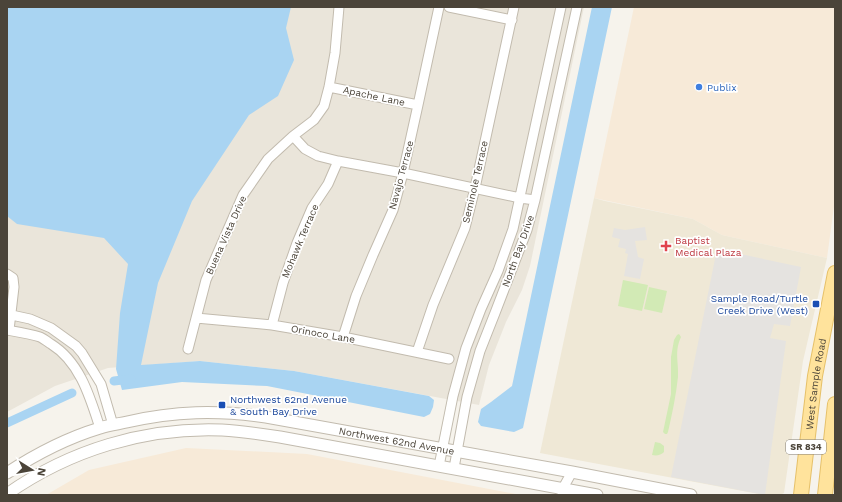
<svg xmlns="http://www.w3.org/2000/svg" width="842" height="502" font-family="'Work Sans',sans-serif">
<rect width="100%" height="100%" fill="#f6f3ec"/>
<path fill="#eae5da" d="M7 7H584L530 266 522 290 506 322 489 365 479 405 294 371 200 361 108 368 55 386 7 412Z"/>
<path fill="#f7ead8" d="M634 7H835V199L827 258 722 235 693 219 594 198Z
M186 448 307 454 521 495H46L89 470Z"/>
<path fill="#efe8d6" d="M594 198 605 201 693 219 722 235 827 258 803 361 784 493 780 495H764L540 453Z"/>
<path fill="#d2eab5" d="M623 280 648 285 642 311 618 306Z
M649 287 667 291 662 313 644 309Z
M679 334 681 337C674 352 679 362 678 377 676 396 672 414 668 432L667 434H665L663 432 671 394V357L674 340 677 335Z
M655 442 660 443 664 446V452C661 455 657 456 652 455Z"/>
<path fill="#e5e3e0" d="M645 227 647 240 635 241 638 257 644 259 640 279 624 276 628 254 625 253 626 249 618 247 620 239 612 237 614 228 625 230Z
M717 249 801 267 790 326 774 324 770 338 786 341 765 495 671 477Z"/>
<path fill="#a9d4f2" d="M7 7H291L286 28 294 60 278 96 249 115 192 201 158 283 141 365 200 361 294 371 429 396 434 400 433 407 430 414 424 417 267 386 182 382 122 390 116 369 120 313 128 264 104 238 17 224 7 216Z
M592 7H612L523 428 514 432 481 426 478 422 481 409 491 402 512 386Z"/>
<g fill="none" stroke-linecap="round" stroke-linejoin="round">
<path stroke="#a9d4f2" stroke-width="9" d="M114 381 131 379
M7 423 72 393"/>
<defs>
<path id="minor" d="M449 7 512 20
M329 87 418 105
M293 136 305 149 318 156 338 161 403 173 520 198 535 200
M7 274 13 278 14 287 9 330
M7 314 30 319 51 328 76 346 82 353 101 384 113 425
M196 318 272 325 343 337 449 359
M272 325 283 283 297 243 312 208 328 184 338 161
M7 330C18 332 30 334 40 337 44 339 48 342 51 344 80 362 90 397 100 428
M343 337 356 296 373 255 393 210 403 173 418 105 439 7
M188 349 206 280 243 195 268 159 293 136 314 120 324 106 329 87 335 53 339 7
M417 352 433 305 465 228 475 188 514 7
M439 466 453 396 466 348 481 309 498 271 513 229 561 7
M454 468 467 397 480 351 495 313 527 230 535 200 577 7
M562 495 563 488 572 472"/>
<g id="tertiary">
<path id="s1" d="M7 473C36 454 67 438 100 428 109 425 118 424 127 422 175 411 217 410 266 417L572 472 691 495"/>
<path d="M7 494C70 450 145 427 222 430 242 431 261 434 280 437L597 495"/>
</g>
<g id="primary">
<path id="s2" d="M801 495 815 376 835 273"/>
<path d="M825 495 835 404"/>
</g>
</defs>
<use href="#minor" stroke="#c2bbae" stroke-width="11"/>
<use href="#tertiary" stroke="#c2bbae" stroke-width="13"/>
<use href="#primary" stroke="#e6c16a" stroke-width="16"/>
<use href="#minor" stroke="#fff" stroke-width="9"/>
<use href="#tertiary" stroke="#fff" stroke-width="11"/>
<use href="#primary" stroke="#ffe39c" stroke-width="14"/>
</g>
<circle fill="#3f7fe0" stroke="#fff" stroke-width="1.5" cx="699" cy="87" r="4"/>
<path fill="#e0444e" stroke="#fff" stroke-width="1.5" d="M664 240h4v4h4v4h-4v4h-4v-4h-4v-4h4z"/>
<g fill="#1a4fb4" stroke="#fff" stroke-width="1.5">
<rect x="812" y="300" width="8" height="8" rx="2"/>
<rect x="218" y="401" width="8" height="8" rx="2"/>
</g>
<g text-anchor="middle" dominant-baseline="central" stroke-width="3.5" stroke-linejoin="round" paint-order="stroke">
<rect fill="#fff" stroke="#817c74" stroke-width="1" x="786" y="440" width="40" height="14" rx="3"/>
<g font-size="9" font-weight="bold" fill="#4b4439">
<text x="806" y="447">SR 834</text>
</g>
<g font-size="10" fill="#366cbe" stroke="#fff" text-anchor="start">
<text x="707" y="87">Publix</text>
</g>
<g font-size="10" fill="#4b4439" stroke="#fff">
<text transform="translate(374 96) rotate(12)">Apache Lane</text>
<text transform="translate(401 175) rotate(-75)">Navajo Terrace</text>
<text transform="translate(475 182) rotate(-77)">Seminole Terrace</text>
<text transform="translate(226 235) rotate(-66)">Buena Vista Drive</text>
<text transform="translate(300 241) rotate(-67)">Mohawk Terrace</text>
<text transform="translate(518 251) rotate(-70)">North Bay Drive</text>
<text transform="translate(323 334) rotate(10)">Orinoco Lane</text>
<text stroke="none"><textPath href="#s2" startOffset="112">West Sample Road</textPath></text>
<text stroke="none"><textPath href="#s1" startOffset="404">Northwest 62nd Avenue</textPath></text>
</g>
<g font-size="10" fill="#be3a42" stroke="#fff" text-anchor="start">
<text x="675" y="240">Baptist<tspan x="675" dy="12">Medical Plaza</tspan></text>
</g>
<g font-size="10" fill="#164399" stroke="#fff" text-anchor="end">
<text x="808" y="298">Sample Road/Turtle<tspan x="808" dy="12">Creek Drive (West)</tspan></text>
<text x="230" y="399" text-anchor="start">Northwest 62nd Avenue<tspan x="230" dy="12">&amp; South Bay Drive</tspan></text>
</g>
</g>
<rect width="842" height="502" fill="none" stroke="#4b4439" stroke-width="16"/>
<g transform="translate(32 470) rotate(101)" stroke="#ffffff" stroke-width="3" paint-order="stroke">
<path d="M0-3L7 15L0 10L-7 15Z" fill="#4b4439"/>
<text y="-6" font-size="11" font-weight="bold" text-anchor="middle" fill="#4b4439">N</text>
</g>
</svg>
